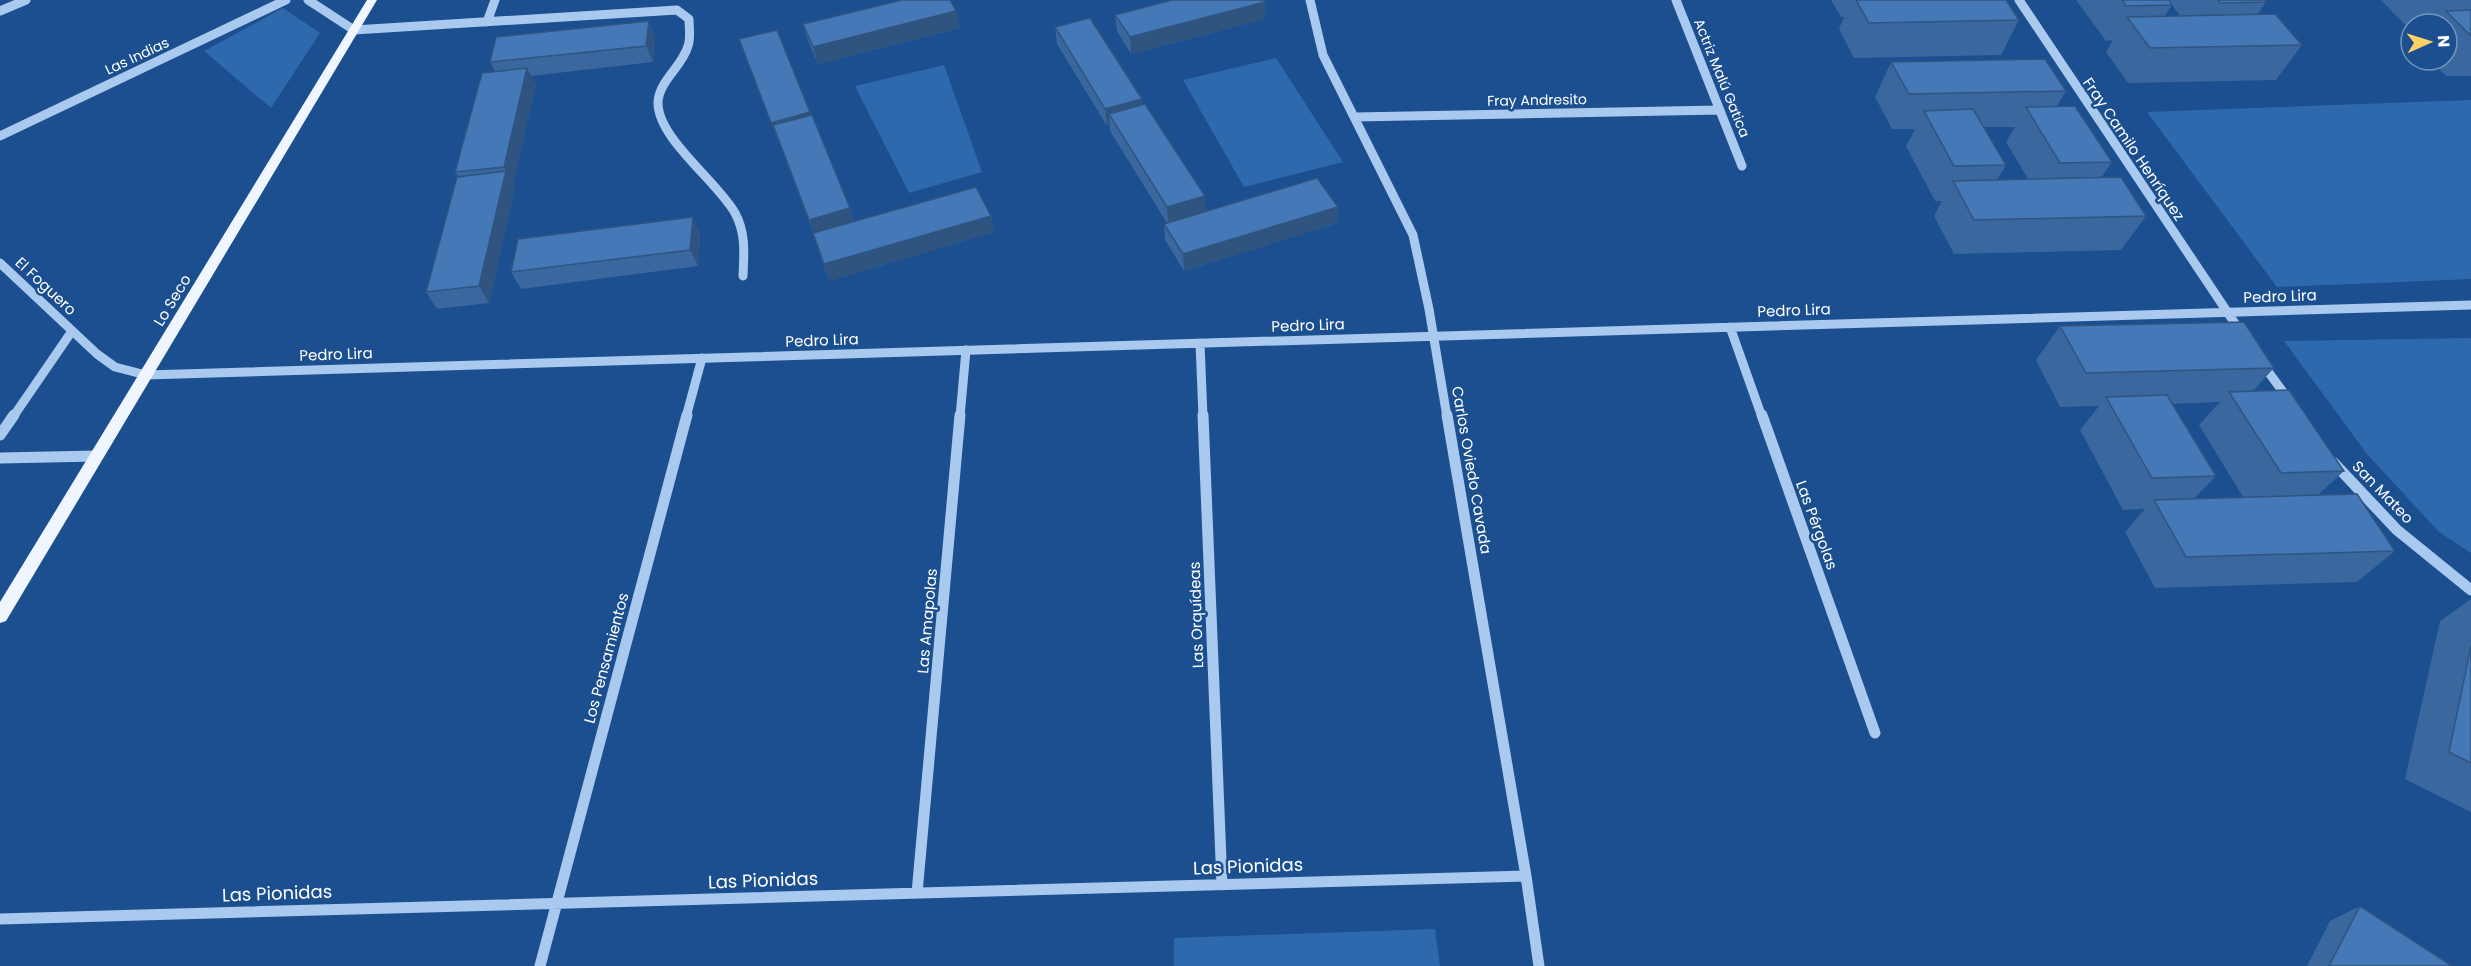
<svg xmlns="http://www.w3.org/2000/svg" width="2471" height="966" font-family="Poppins,sans-serif">
<rect width="100%" height="100%" fill="#1b4f8f"/>
<path fill="#2e69ad" d="M283 8 320 33 271 108 204 51Z
M1276 58 1343 162 1244 187 1183 80Z
M944 65 982 172 909 193 855 86Z
M2471 100V279L2277 287 2147 112Z
M2471 338V553L2439 532 2367 454 2284 341Z
M1435 929 1440 966H1174V938Z"/>
<g fill="none" stroke-linecap="round" stroke-linejoin="round">
<path stroke="#a9c9ee" stroke-width="9" d="M308 0 354 30 677 10 689 19C689 27 691 38 688 46 682 67 659 81 658 102 657 138 717 181 735 213 746 233 744 254 743 276
M1310 0 1323 55 1413 235 1429 309 1447 417
M1676 0 1742 166
M2019 0 2242 334
M0 11 26 0
M487 22 495 0
M1355 117 1720 110
M0 136 286 0
M0 263 97 354 115 367 146 375 2471 305
M1730 327 1762 417
M1200 343 1203 417
M2261 362 2289 400
M13 417 72 331
M686 417 702 358
M960 417 966 350"/>
<path stroke="#a9c9ee" stroke-width="11" d="M1203 415 1222 885
M1447 415 1526 876 1539 966
M1762 415 1875 733
M0 435 14 415
M0 458 97 456
M2333 462 2397 530 2471 590
M917 893 960 415
M0 919 1526 876
M540 966 687 415"/>
<path fill="#f0f6ff" fill-rule="evenodd" d="M367 0H377L6 621 0 623V602Z"/>
</g>
<path fill="#3a679d" fill-rule="evenodd" d="M1831 0H2006L2019 20 2001 55 1854 58 1839 29 1844 17H1841Z
M2076 0H2265L2266 2 2257 15 2302 45 2276 80 2128 83 2106 52 2113 40 2106 41ZM2172 5 2180 16H2165Z
M2381 0H2471V76H2446L2431 60H2447V24H2411V31Z
M1265 2V19L1131 54 1117 31 1115 15Z
M956 11 960 28 818 64 808 41 803 24Z
M649 21 655 38 653 62 531 76 536 85 513 184 515 188 489 303 437 309 426 292 458 176 455 172 495 71 490 62Z
M1055 27 1142 99V105L1206 211 1338 207 1337 223 1184 271 1165 240 1164 224 1167 223 1110 131V125L1107 126 1057 44Z
M739 39 811 115 850 208 854 221 991 216 994 232 829 281 813 233 778 139H777Z
M1891 62 2066 91 2057 106 2112 162 2101 178 2146 216 2121 250 1954 254 1934 216 1942 201H1935L1906 146 1915 129H1892L1875 97ZM1984 127H2015L2006 142 2028 179 1997 180 2006 165Z
M693 217 700 234 698 266 521 289 511 272Z
M2060 326 2274 368 2253 391 2344 471 2318 495 2395 551 2357 582 2155 588 2125 532 2145 509 2123 510 2080 430 2099 406 2060 407 2036 360ZM2220 402 2199 425 2243 497 2194 499 2216 476 2172 404Z
M2471 599V812L2405 779 2440 621Z
M2360 906 2452 966H2307L2330 921Z"/>
<path fill="#305480" d="M1265 2V19L1131 54 1130 37Z
M956 11 960 28 818 64 813 47Z
M649 21 655 38 653 62 646 46Z
M527 68 536 85 513 184 504 167Z
M1142 99 1143 116 1109 114 1110 125 1107 126 1105 109Z
M810 112 815 129 773 125 778 139H777L771 123Z
M506 171 515 188 489 303 479 286Z
M1205 196 1206 213 1168 224 1167 207Z
M1338 207 1337 223 1184 271 1183 254Z
M850 208 855 225 814 237 809 220Z
M991 216 994 232 829 281 824 264Z
M693 217 700 234 698 266 690 250Z"/>
<path fill="#4478b7" stroke="#305480" stroke-width="1.5" d="M902 0H950L956 11 813 47 803 24Z
M1172 0H1263L1265 2 1130 37 1115 15Z
M1856 0H2006L2019 20 1869 23Z
M2122 0H2169L2172 5 2126 6Z
M2218 0H2265L2266 2 2220 3Z
M2471 10V36L2446 11Z
M2275 14 2302 45 2150 48 2127 17Z
M1090 18 1142 99 1105 109 1055 27Z
M649 21 646 46 490 62 496 37Z
M777 30 810 112 771 123 739 39Z
M2045 59 2066 91 1909 94 1891 62Z
M527 68 504 167 455 172 482 73Z
M1145 104 1205 196 1167 207 1109 114Z
M2075 106 2112 162 2060 163 2026 107Z
M1973 109 2006 165 1954 166 1924 111Z
M812 115 850 208 809 220 773 125Z
M506 171 479 286 426 292 457 177Z
M2121 177 2146 216 1974 220 1953 181Z
M1317 178 1338 207 1183 254 1164 224Z
M976 187 991 216 824 264 813 233Z
M693 217 690 250 511 272 518 239Z
M2244 322 2274 368 2086 373 2060 326Z
M2289 390 2344 471 2281 473 2229 392Z
M2167 395 2216 476 2152 478 2106 397Z
M2357 494 2395 551 2186 557 2154 500Z
M2471 646V763L2449 752Z
M2360 906 2452 966H2329Z"/>
<g text-anchor="middle" dominant-baseline="central" stroke-width="5" stroke-linejoin="round" paint-order="stroke">
<g font-size="14" fill="#fff" stroke="#1b4f8f">
<text transform="translate(137 56) rotate(-25)">Las Indias</text>
<text transform="translate(1722 78) rotate(68)">Actriz Malú Gatica</text>
<text transform="translate(1537 100) rotate(-1)">Fray Andresito</text>
</g>
<g font-size="15" fill="#fff" stroke="#1b4f8f">
<text transform="translate(2134 149) rotate(56)">Fray Camilo Henríquez</text>
<text transform="translate(46 286) rotate(43)">El Foguero</text>
<text transform="translate(2280 296) rotate(-2)">Pedro Lira</text>
<text transform="translate(172 300) rotate(-59)">Lo Seco</text>
<text transform="translate(1794 310) rotate(-2)">Pedro Lira</text>
<text transform="translate(1308 325) rotate(-2)">Pedro Lira</text>
<text transform="translate(822 340) rotate(-2)">Pedro Lira</text>
<text transform="translate(336 354) rotate(-2)">Pedro Lira</text>
<text transform="translate(1472 470) rotate(80)">Carlos Oviedo Cavada</text>
<text transform="translate(2383 492) rotate(46)">San Mateo</text>
<text transform="translate(1817 525) rotate(70)">Las Pérgolas</text>
<text transform="translate(1196 615) rotate(-92)">Las Orquídeas</text>
<text transform="translate(927 621) rotate(-85)">Las Amapolas</text>
<text transform="translate(606 658) rotate(-75)">Los Pensamientos</text>
</g>
<g font-size="18" fill="#fff" stroke="#1b4f8f">
<text transform="translate(1248 866) rotate(-2)">Las Pionidas</text>
<text transform="translate(763 880) rotate(-2)">Las Pionidas</text>
<text transform="translate(277 893) rotate(-2)">Las Pionidas</text>
</g>
</g>
<g transform="translate(2429 42) rotate(87)"><circle r="28" fill="#1b4f8f" stroke="#7695bc" stroke-width="1.5"/>
<path d="M0-4.5L10 22L0 15L-10 22Z" fill="#ffd166"/>
<text y="-9" font-size="16" font-weight="bold" text-anchor="middle" fill="#ffffff">N</text>
</g>
</svg>
